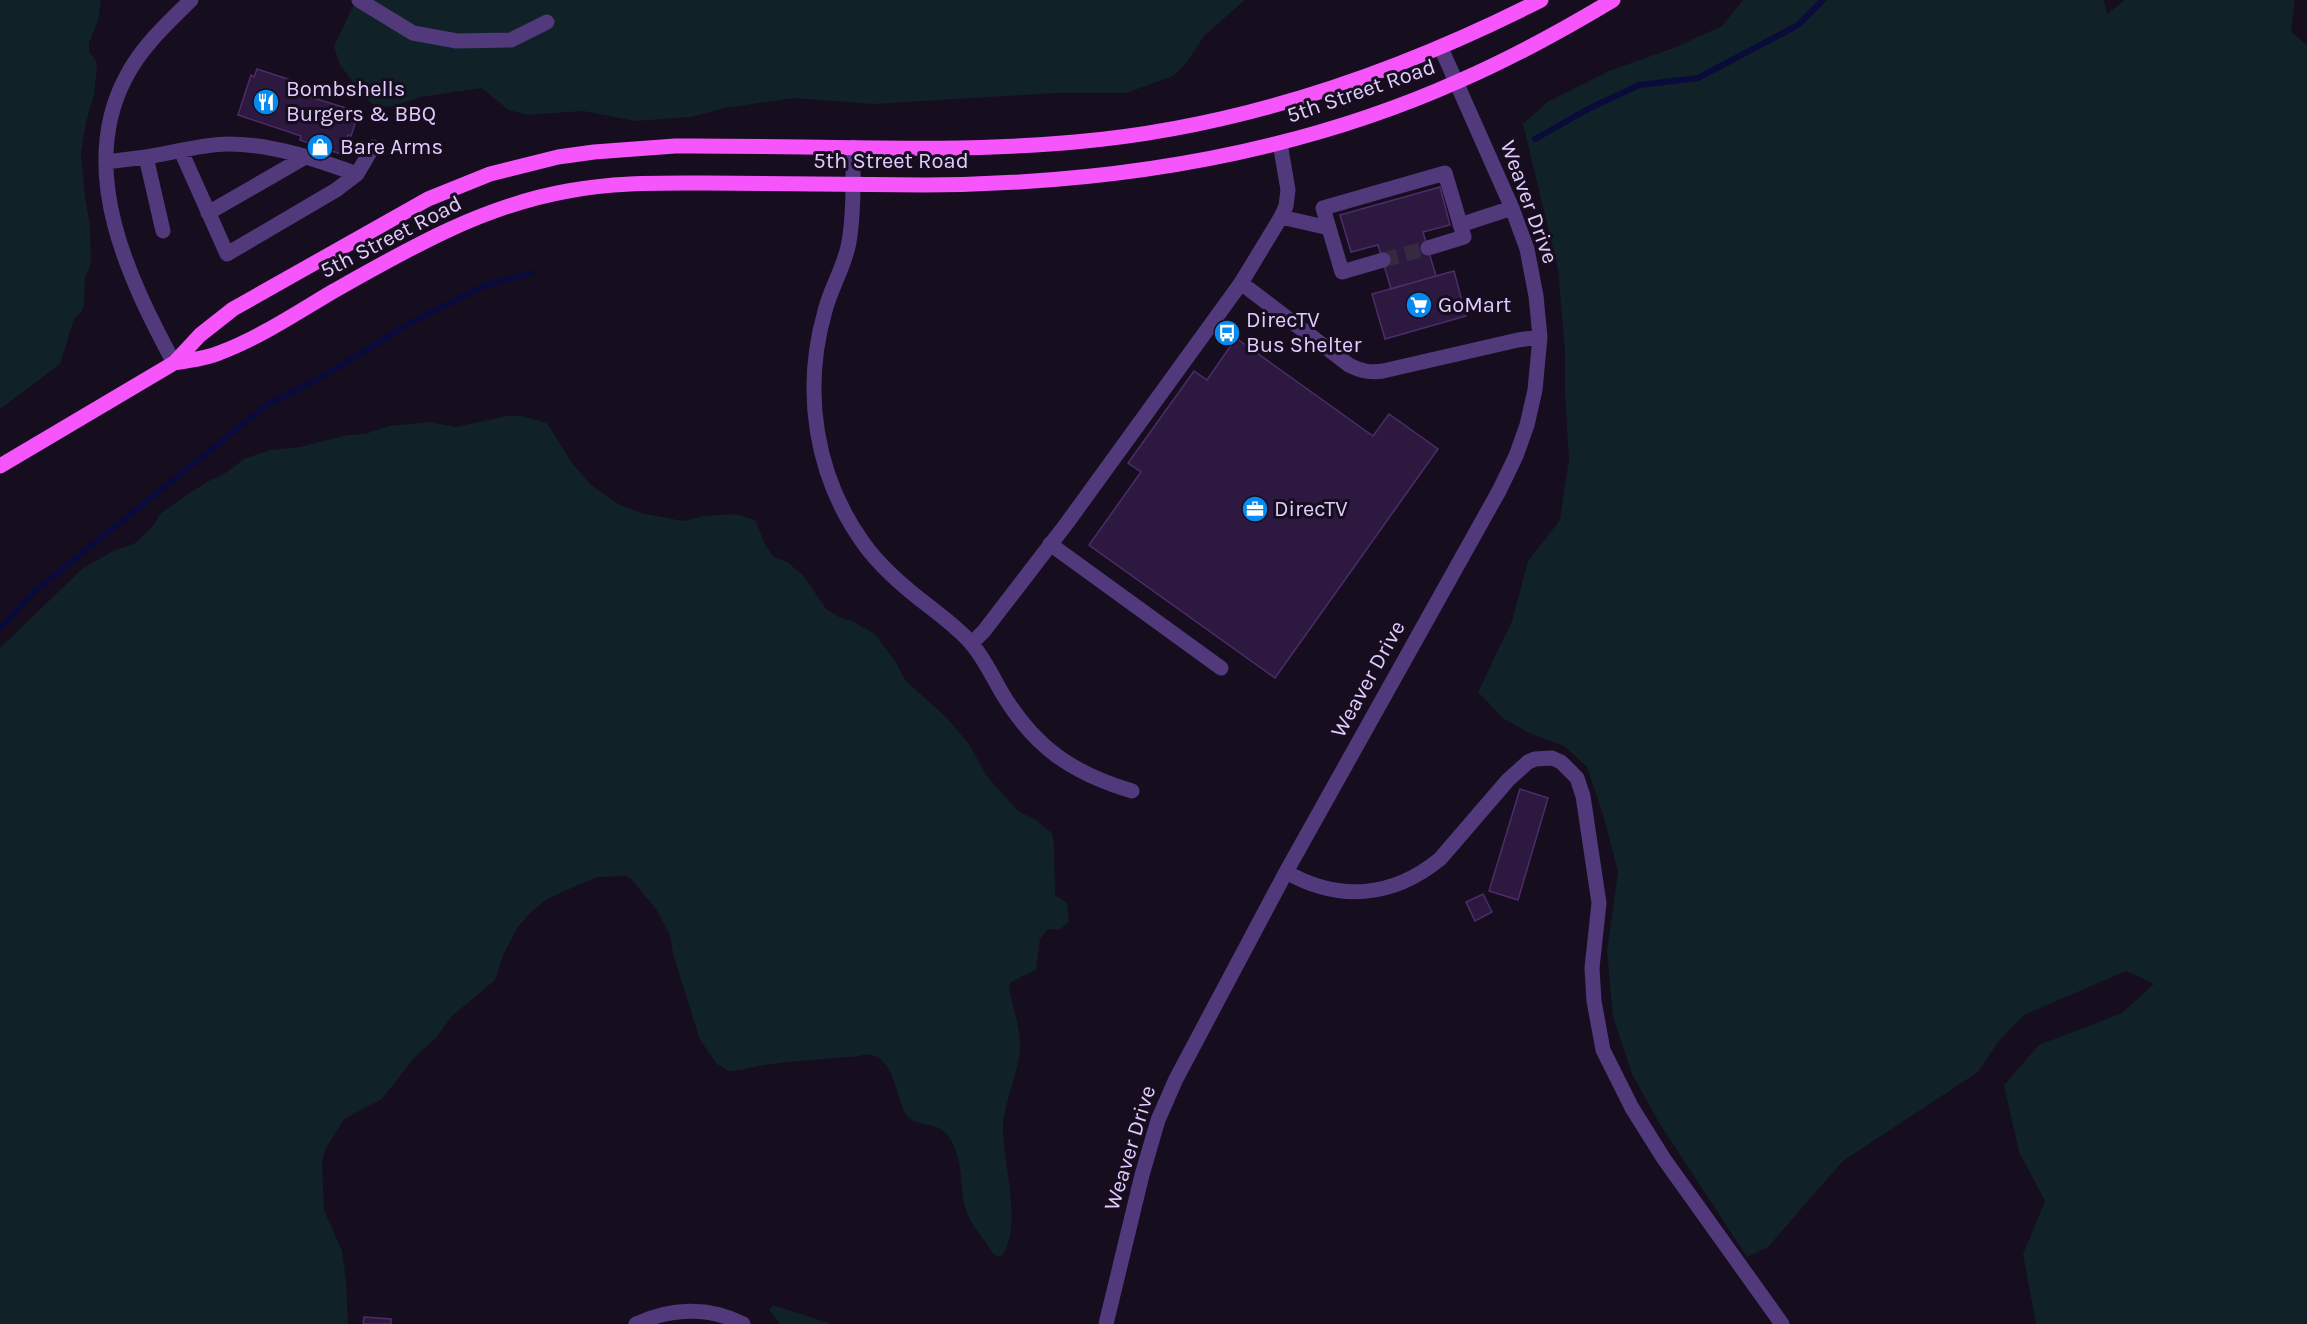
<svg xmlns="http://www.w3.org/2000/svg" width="2307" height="1324" font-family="Karla,sans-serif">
<rect width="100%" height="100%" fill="#160d1e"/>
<path fill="#102128" d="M0 0H101L98 20 89 43V52L95 59 97 66 94 95 86 122 81 153 85 197 90 226 91 261 89 270 85 277 84 305 81 313 74 319 60 364 0 409Z
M356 0H1245L1204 36 1185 65 1173 76 1126 93H1056L874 104 794 98 725 108 691 117 636 121 583 111 527 115 509 110 481 88 421 97 389 107 372 104 360 92 339 63 334 46Z
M1743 0H2104L2107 14 2125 0H2295L2291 32 2307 45V1324H2036L2023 1254 2045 1201 2019 1152 2004 1085 2039 1045 2122 1013 2154 984 2126 971 2024 1015 1998 1042 1978 1072 1843 1161 1768 1247 1747 1257 1658 1121 1632 1074 1613 1017 1607 951 1618 872 1604 818 1587 767 1564 746 1531 734 1504 719 1478 692 1512 621 1528 561 1560 520 1569 459 1565 394V351L1558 269 1523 124 1547 102 1609 71 1676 47 1722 26Z
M506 416H521L547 423 572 463 591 485 620 505 641 513 683 521 704 516 736 514 755 520 766 546 774 557 787 562 802 574 827 610 839 617 852 621 875 634 895 661 905 680 947 718 969 744 986 775 1009 801 1018 811 1036 820 1052 833 1054 846 1055 895 1067 903 1069 922 1059 930 1048 929 1040 939 1036 970 1011 982 1009 987C1012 1005 1019 1024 1020 1041 1022 1068 1002 1104 1003 1131 1004 1165 1023 1229 1001 1257L994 1255C986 1241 973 1228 967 1213 959 1190 964 1165 952 1142 940 1117 914 1130 905 1113 896 1096 894 1061 872 1055 866 1053 857 1057 850 1057 821 1059 792 1061 764 1065 752 1067 741 1071 728 1071L717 1064 700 1040 673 954 670 935 656 909 632 880 626 876 597 877 547 899 531 912 517 928 504 953 495 980 452 1016 436 1038 414 1058 382 1099 344 1119 326 1148 322 1161 324 1210 342 1251 346 1280 348 1324H0V648L83 568 115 550 134 544 154 525 160 514 182 498 207 482 227 472 244 459 270 450 299 447 348 435 365 434 389 426 430 422 456 427Z
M773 1305 832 1324H780L769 1310Z"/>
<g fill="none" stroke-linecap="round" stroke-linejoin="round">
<path stroke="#0a0b3a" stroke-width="6" d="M1535 139 1588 109 1639 85 1698 78 1798 25 1823 0
M0 628 34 592 267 405 322 377 410 323 486 285 531 273"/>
</g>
<path fill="#2d193f" stroke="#4d2c6a" stroke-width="1.5" d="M257 69 297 82 294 92 359 112 351 136 348 135 341 154 300 140 301 136 238 115 251 75 254 77Z
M1440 187 1450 225 1423 232 1436 276 1391 289 1378 245 1351 252 1340 215Z
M1454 271 1466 316 1385 339 1372 294Z
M1236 338 1373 436 1389 414 1438 449 1275 678 1089 545 1141 472 1128 463 1194 371 1207 380Z
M1520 789 1548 798 1518 900 1489 891Z
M1483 894 1492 912 1475 921 1466 902Z
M364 1317 391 1319V1324H363Z"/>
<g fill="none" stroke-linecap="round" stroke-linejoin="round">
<path stroke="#352a40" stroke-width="15" stroke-dasharray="15 8" stroke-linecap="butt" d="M1383 260 1428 248"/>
<path stroke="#52397c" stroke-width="15" d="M359 0 413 33 457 41 511 40 547 22
M853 147C853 179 854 211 849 242 845 266 831 287 825 311 802 391 815 476 864 544 882 569 906 589 930 607 944 618 959 629 971 643 984 658 992 676 1002 693 1035 748 1072 773 1132 791
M181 151 227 254 336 190 357 174 373 147
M146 157C171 153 204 144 228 144 273 144 315 159 357 174
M106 162 146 157 163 231
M208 213 307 156
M1281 217 1329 228
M1460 225 1512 208
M1383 260 1342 272 1323 208 1445 173 1464 237 1428 248
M1241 283 1349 365C1361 371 1370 373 1383 371L1518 340 1540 337
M174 363C129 279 76 171 126 77 142 46 167 24 191 0
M1050 544 1221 668
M972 643 984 631 1067 523 1241 283 1281 217 1286 206 1288 190 1280 143
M1286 872C1339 902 1392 898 1440 859L1508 780 1528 762 1535 759 1552 758 1561 762 1577 778 1583 796 1599 903 1592 968 1594 1001 1603 1050 1632 1108 1664 1159 1782 1324
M636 1324C670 1308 709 1306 743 1324
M1106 1324 1142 1175 1158 1120 1176 1079 1286 872 1499 491 1516 456 1527 425 1535 390 1540 337 1536 296 1527 249 1512 208 1441 48"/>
<path stroke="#f555fb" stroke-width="15" d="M174 363C189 360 205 359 219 353 259 338 295 314 332 292 408 249 482 206 568 191 614 182 659 183 705 183 778 183 852 185 925 185 1108 184 1291 156 1459 81 1512 58 1563 30 1613 0
M0 466 174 363 200 335 233 309 428 199 490 174 558 157 594 152 675 146C808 145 942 154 1075 142 1239 128 1395 74 1541 0"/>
</g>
<defs>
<symbol id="restaurant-disc" viewBox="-11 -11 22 22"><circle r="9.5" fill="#068aef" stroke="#160d1e"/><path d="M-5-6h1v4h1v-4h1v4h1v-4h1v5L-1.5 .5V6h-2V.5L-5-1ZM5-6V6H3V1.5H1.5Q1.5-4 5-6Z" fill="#fff"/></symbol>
<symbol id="shop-disc" viewBox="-11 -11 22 22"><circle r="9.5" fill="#068aef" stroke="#160d1e"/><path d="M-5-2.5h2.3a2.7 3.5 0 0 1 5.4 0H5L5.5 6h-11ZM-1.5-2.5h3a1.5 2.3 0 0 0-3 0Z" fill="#fff"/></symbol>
<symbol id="supermarket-disc" viewBox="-11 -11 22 22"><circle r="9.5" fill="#068aef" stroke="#160d1e"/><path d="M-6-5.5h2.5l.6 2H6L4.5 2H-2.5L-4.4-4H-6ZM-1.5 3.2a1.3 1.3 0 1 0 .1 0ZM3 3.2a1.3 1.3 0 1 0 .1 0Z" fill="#fff"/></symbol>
<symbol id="bus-disc" viewBox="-11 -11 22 22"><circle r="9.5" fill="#068aef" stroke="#160d1e"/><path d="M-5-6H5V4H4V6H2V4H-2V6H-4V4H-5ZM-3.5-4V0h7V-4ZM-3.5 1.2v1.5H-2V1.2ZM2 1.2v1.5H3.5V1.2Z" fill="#fff"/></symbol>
<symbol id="office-disc" viewBox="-11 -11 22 22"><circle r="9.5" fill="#068aef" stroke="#160d1e"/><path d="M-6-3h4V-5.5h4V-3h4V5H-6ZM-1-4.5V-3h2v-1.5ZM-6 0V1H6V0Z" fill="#fff"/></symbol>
</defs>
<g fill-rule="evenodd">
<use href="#restaurant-disc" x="251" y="87" width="30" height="30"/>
<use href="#shop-disc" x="305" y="132" width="30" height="30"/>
<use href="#supermarket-disc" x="1404" y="290" width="30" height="30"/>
<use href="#bus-disc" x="1212" y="318" width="30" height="30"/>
<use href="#office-disc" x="1240" y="494" width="30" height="30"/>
</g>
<g text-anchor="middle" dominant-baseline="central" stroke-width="6" stroke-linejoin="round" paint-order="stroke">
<g font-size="22" fill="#e2cbfe" stroke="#160d1e" text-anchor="start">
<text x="286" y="89">Bombshells<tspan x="286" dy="25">Burgers &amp; BBQ</tspan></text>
<text x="340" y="147">Bare Arms</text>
<text x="1438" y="305">GoMart</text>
<text x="1246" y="320">DirecTV<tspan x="1246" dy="25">Bus Shelter</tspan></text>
<text x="1274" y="509">DirecTV</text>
</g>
<g font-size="22" fill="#e2cbfe" stroke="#160d1e">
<text transform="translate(1361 91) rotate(-19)">5th Street Road</text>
<text x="891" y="161">5th Street Road</text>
<text transform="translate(1529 202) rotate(70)">Weaver Drive</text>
<text transform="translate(391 237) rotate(-27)">5th Street Road</text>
<text transform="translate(1368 679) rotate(-61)">Weaver Drive</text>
<text transform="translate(1130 1148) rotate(-73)">Weaver Drive</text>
</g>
</g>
</svg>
